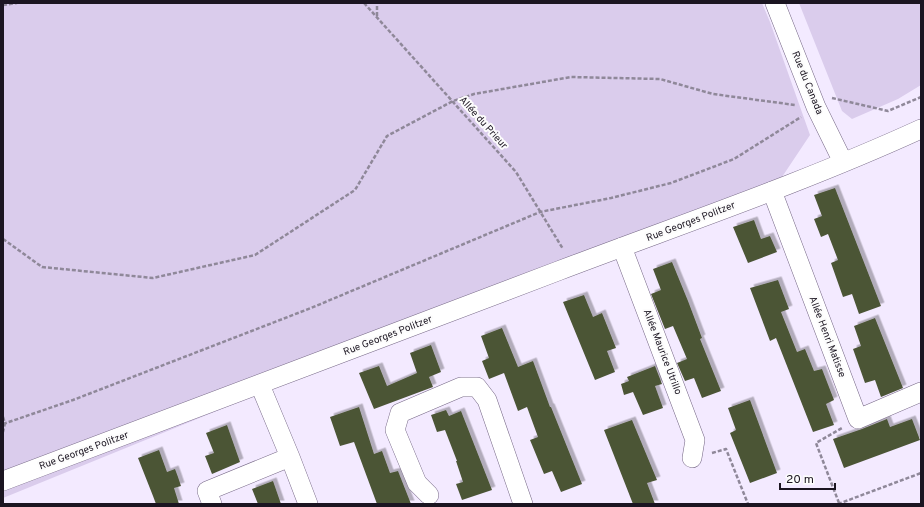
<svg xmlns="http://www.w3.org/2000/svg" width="924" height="507" font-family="Overpass,sans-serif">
<defs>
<filter id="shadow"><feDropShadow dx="3.5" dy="-3.5" stdDeviation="0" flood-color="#0004"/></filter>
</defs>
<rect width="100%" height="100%" fill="#f3eaff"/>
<path fill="#daccec" d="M3 3H762L770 22 810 135 782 177 573 266 3 498Z
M799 3H921V85L898 99 852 119 842 111Z"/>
<path fill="#4b5436" filter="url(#shadow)" d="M835 188 881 306 859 314 852 294 843 297 831 263 838 260 828 234 821 237 814 219 822 216 814 195Z
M754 220 761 239 770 236 777 252 748 263 733 227Z
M672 262 688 301 702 338 700 339 721 391 702 398 694 378 685 381 677 363 687 359 673 326 665 329 651 294 661 290 653 269Z
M778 280 789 309 781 312 797 352 805 349 814 371 822 369 834 400 826 404 834 425 813 432 776 338 770 341 750 288Z
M584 295 593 317 602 313 616 348 607 351 615 372 595 380 563 302Z
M875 318 903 388 881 397 875 380 865 383 853 349 861 346 854 326Z
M502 328 518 367 533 361 550 407H551L582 484 561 492 552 471 544 474 530 440 538 437 527 407 518 411 504 373 489 379 482 361 489 358 481 336Z
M431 345 441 372 429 377 433 387 374 409 359 373 379 366 387 386 417 373 410 353Z
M655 366 662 384 655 386 663 408 643 415 633 392 624 395 621 384 629 381 627 377Z
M750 400 777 473 750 483 730 433 736 430 728 408Z
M359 407 374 454 382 451 390 473 398 471 411 504H377L354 442 340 446 330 417Z
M446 410 449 416 461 411 492 490 462 500 456 484 463 482 456 461H457L445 430 437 432 431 415Z
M887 419 890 427 912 419 920 440 844 468 833 439 862 429Z
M632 420 657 480 647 483 655 504H633L604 430Z
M227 425 240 462 212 474 205 456 214 453 206 433Z
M159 450 167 472 175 469 178 477 181 486 174 488 179 504H156L153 496 138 458Z
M273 481 281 504H258L252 489Z"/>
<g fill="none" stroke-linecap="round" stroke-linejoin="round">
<defs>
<path id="minor" d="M775 3 816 107 843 162
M772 191 858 419 921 392
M622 247 695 440 692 458
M260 385 290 457 308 504
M3 481C188 412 373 341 558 271 679 225 803 183 921 129
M429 495 417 483 395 430 400 413 461 387H477L487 400 523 504
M212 504 207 491 290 457"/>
</defs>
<use href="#minor" stroke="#766886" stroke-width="20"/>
<path stroke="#8f8899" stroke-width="2.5" stroke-dasharray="4 2" stroke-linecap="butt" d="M364 3 516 172 563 249
M3 5 17 3
M377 16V3
M832 98 888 111 921 97
M3 239 42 267 153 278 255 255 355 190 387 136 453 101 474 94 571 77 660 79 713 94 795 105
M3 417 5 423 3 432
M3 424 73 400 311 308 540 212 611 198 671 183 734 159 801 117
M712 453 726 449 748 504
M839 503 816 443 842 428
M838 504 921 473"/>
<use href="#minor" stroke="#fff" stroke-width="19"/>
</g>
<g text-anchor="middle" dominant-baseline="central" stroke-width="4" stroke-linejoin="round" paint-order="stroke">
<g font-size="10" fill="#1b1521" stroke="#fcfcfc">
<text transform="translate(807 83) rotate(68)">Rue du Canada</text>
<text transform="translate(483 123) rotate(48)">Allée du Prieur</text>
<text transform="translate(691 222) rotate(-21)">Rue Georges Politzer</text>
<text transform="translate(388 336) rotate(-21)">Rue Georges Politzer</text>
<text transform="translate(827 337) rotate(69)">Allée Henri Matisse</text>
<text transform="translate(662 352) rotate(69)">Allée Maurice Utrillo</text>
<text transform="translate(84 451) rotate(-20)">Rue Georges Politzer</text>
</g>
</g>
<rect width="924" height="507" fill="none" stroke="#1b1521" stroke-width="8"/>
<path d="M780 483v6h55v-6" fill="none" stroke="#1b1521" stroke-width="2"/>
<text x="786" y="483" font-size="12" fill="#1b1521" stroke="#fcfcfc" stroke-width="3" paint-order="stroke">20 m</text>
</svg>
